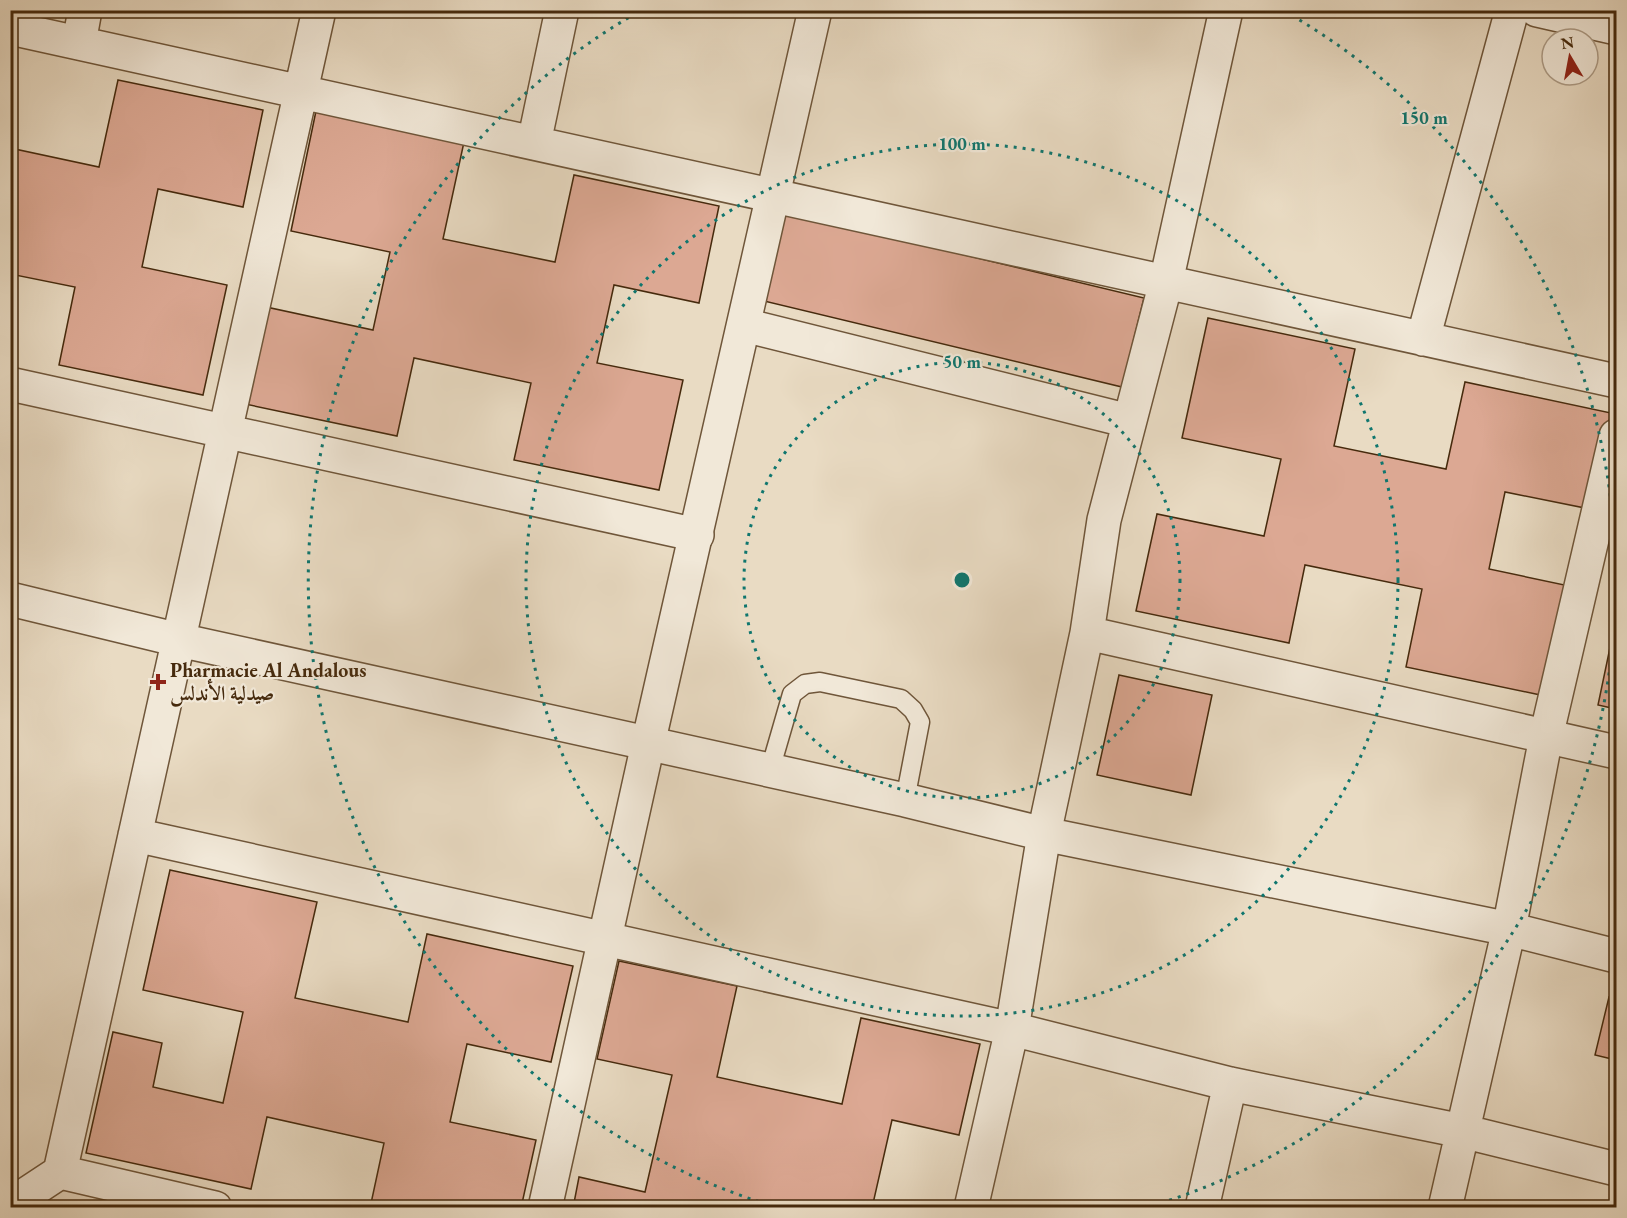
<svg xmlns="http://www.w3.org/2000/svg" width="1627" height="1218" font-family="'EB Garamond',Amiri,serif">
<rect width="100%" height="100%" fill="#e9dbc3"/>
<filter id="stains"><feTurbulence type="fractalNoise" baseFrequency=".00333" numOctaves="4"/><feColorMatrix values="0 0 0 0 .2 0 0 0 0 .09 0 0 0 0 .02 0 0 0 .5 -.17"/></filter>
<radialGradient id="worn" r=".72"><stop offset=".6" stop-color="#630" stop-opacity="0"/><stop offset="1" stop-color="#630" stop-opacity=".3"/></radialGradient>
<path fill="#dca893" stroke="#462a0d" stroke-width="1.5" d="M118 80 263 110 243 207 158 189 142 267 227 285 203 395 59 365 75 287 10 274V148L99 167Z
M316 111 464 142 443 239 555 262 574 175 719 206 699 303 614 285 597 363 683 380 659 490 514 460 531 383 414 358 397 436 245 404 266 307 373 330 390 252 291 231Z
M786 212 1144 298 1122 387 764 301Z
M1208 318 1355 349 1334 446 1446 469 1465 382 1611 413 1590 509 1505 492 1489 569 1574 587 1550 697 1406 667 1422 589 1305 565 1289 643 1136 611 1157 514 1264 536 1281 459 1182 438Z
M1616 619V709L1598 705Z
M1119 675 1212 695 1191 795 1097 775Z
M170 870 317 902 295 998 408 1022 427 934 573 966 551 1062 467 1044 450 1122 536 1140 521 1208H370L384 1143 267 1117 251 1189 86 1153 113 1032 162 1043 153 1087 223 1103 243 1012 143 990Z
M619 961 737 986 717 1077 842 1104 861 1018 980 1044 959 1135 892 1120 872 1208H724L692 1201 691 1208H573L579 1177 645 1192 672 1075 597 1059Z
M1609 997 1616 999V1060L1595 1055Z"/>
<g fill="none" stroke-linecap="round" stroke-linejoin="round">
<defs>
<path id="service" d="M770 770 792 694 805 684 820 682 901 699 913 710 920 722 905 800"/>
<path id="minor" d="M1537 10 1616 28
M10 28 1616 381
M79 43 85 10
M534 143 562 10
M744 325 1129 421
M1423 339 1512 10
M10 384 697 535
M10 599 179 640 905 800 1044 834 1509 929 1616 956
M1087 633 1616 752
M135 835 1012 1029 1230 1084 1462 1131 1616 1169
M60 1172 215 1208
M10 1205 60 1172 319 10
M971 1208 1012 1029 1044 834 1087 633 1104 520 1166 282 1226 10
M1202 1208 1230 1084
M1445 1208 1509 929 1546 737 1616 436"/>
<path id="tertiary" d="M545 1208 648 744 815 10"/>
</defs>
<use href="#service" stroke="#6f563a" stroke-width="21"/>
<use href="#minor" stroke="#6f563a" stroke-width="36"/>
<use href="#tertiary" stroke="#6f563a" stroke-width="36"/>
<use href="#service" stroke="#f1e8d8" stroke-width="18"/>
<use href="#minor" stroke="#f1e8d8" stroke-width="33"/>
<use href="#tertiary" stroke="#f1e8d8" stroke-width="33"/>
</g>
<g fill="none" stroke="#0f766e" stroke-width="3" stroke-dasharray="3 6">
<circle cx="962" cy="580" r="218"/>
<circle cx="962" cy="580" r="436"/>
<path d="M776 1207A654 654 0 0 1 640 11M1284 11A654 654 0 0 1 1148 1207"/>
</g>
<path fill="#8f2418" stroke="#f1e8d8" stroke-width="2" d="M155 673h6v6h6v6h-6v6h-6v-6h-6v-6h6z"/>
<g text-anchor="middle" dominant-baseline="central" stroke-width="4.5" stroke-linejoin="round" paint-order="stroke">
<g font-size="20" font-weight="bold" fill="#462a0d" stroke="#f1e8d8" text-anchor="start">
<text x="170" y="670">Pharmacie Al Andalous<tspan x="170" dy="23">صيدلية الأندلس</tspan></text>
</g>
</g>
<circle cx="962" cy="580" r="9" fill="#0f766e" stroke="#f1e8d8" stroke-width="3"/>
<g font-size="18" text-anchor="middle" font-weight="bold" fill="#0f766e" stroke="#f1e8d8" stroke-width="4.5" stroke-linejoin="round" paint-order="stroke">
<text x="1424" y="124">150 m</text>
<text x="962" y="150">100 m</text>
<text x="962" y="368">50 m</text>
</g>
<rect width="1627" height="1218" fill="none" stroke="#e9dbc3" stroke-width="36"/>
<rect x="12" y="12" width="1603" height="1194" fill="none" stroke="#462a0d" stroke-width="3"/>
<rect x="18" y="18" width="1591" height="1182" fill="none" stroke="#462a0d" stroke-width="1.5"/>
<g transform="translate(1570 57) rotate(350)"><circle r="28" fill="#f1e8d8" stroke="#ad9c87" stroke-width="1.5"/>
<path d="M0-4.5L10 22L0 15L-10 22Z" fill="#8f2418"/>
<text y="-9" font-size="16" font-weight="bold" text-anchor="middle" fill="#462a0d">N</text>
</g>
<rect width="100%" height="100%" filter="url(#stains)"/>
<rect width="100%" height="100%" fill="url(#worn)"/>
</svg>
